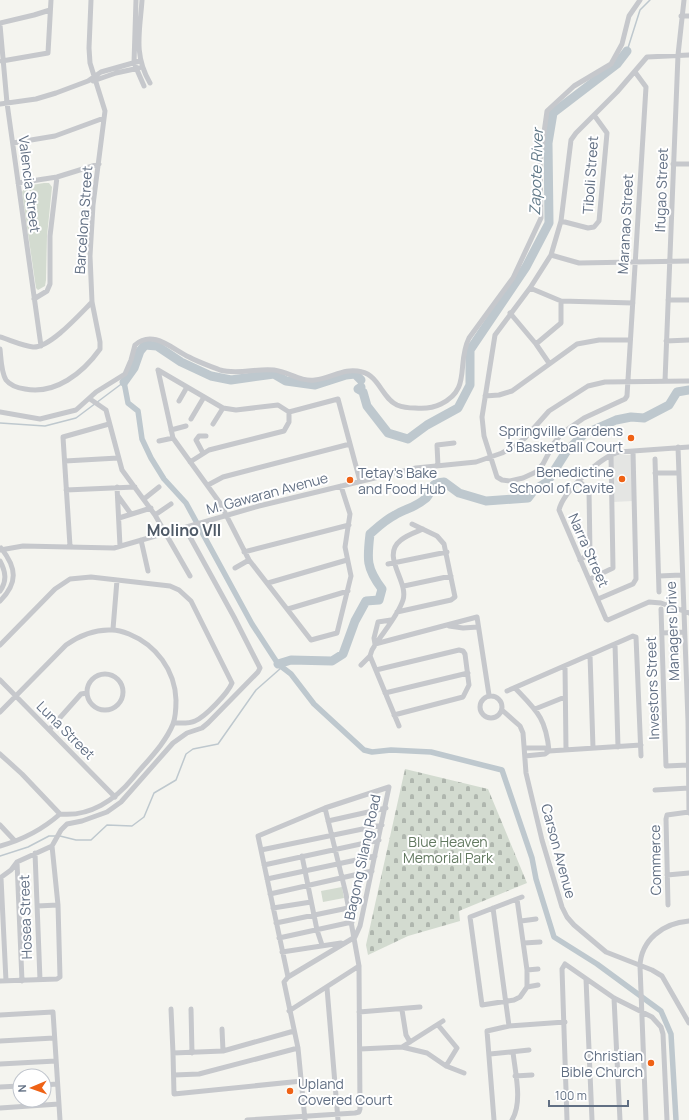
<svg xmlns="http://www.w3.org/2000/svg" width="689" height="1120" font-family="Manrope,sans-serif">
<defs>
<pattern id="cemetery-stones" width="16" height="16" patternUnits="userSpaceOnUse"><rect width="16" height="16" fill="#d3dbd0"/><path d="M2 7V4a2 2 0 0 1 4 0v3zM10 15v-3a2 2 0 0 1 4 0v3z" fill="#afb6ae"/></pattern>
</defs>
<rect width="100%" height="100%" fill="#f4f4ef"/>
<path fill="#e4e5e3" d="M619 455H631L633 501 613 502V457Z"/>
<path fill="url(#cemetery-stones)" d="M405 769 488 789 527 883 459 911 460 921 408 936 368 955 366 945Z"/>
<path fill="#d3dbd0" d="M44 183H49L52 187 47 236 46 280 45 286 38 290 36 288 22 192 26 186Z
M342 887 344 898 323 902 321 891Z"/>
<g fill="none" stroke-linecap="round" stroke-linejoin="round">
<path stroke="#bec8ce" stroke-width="1.5" d="M627 51 640 10 650 0
M0 423 45 426 76 418 124 382
M60 836 76 840H91L107 825 132 826 144 817 154 793 176 780 186 754 193 749 218 744 256 690 281 668
M0 856 28 847 49 836H56"/>
<path stroke="#bec8ce" stroke-width="5.5" d="M124 382 128 403 138 411 142 439 151 458 164 479 186 503 252 624 278 664 291 674 314 704 364 750 372 752 391 750 431 752 502 770 532 858 536 879 554 937 597 964 661 1011 671 1034 676 1120"/>
<path stroke="#bec8ce" stroke-width="9" d="M124 382 134 368 140 351 145 345 157 346 181 362 211 376 231 380 274 374 286 381 315 385 346 375 355 374 361 380
M361 387 358 389 363 392 367 406 388 433 408 439 427 425 458 408 470 385V350L526 267 549 223 548 143 553 113 617 64 627 51
M278 664 291 660 332 661 343 654 355 621 366 601 379 600 382 589C366 568 367 559 370 534 378 527 385 520 395 515 405 509 416 507 425 499 434 492 427 483 444 482L459 493 486 501 528 498 534 490 547 482 566 452 584 434 616 420 631 417 644 418 669 405 677 392 689 390"/>
<path stroke="#c6c8cc" stroke-width="5" d="M136 0 134 63 144 86
M142 0C140 31 133 54 150 83
M681 16H689
M0 23 34 15 50 10
M0 25 7 103 41 346
M2 61 48 53 51 0
M635 72 646 87 627 396 625 399 584 418 562 433 554 443 543 464 536 472 523 478 510 481 502 480 497 477 484 436 482 417 495 335 530 288 551 255 561 221 571 140 576 133 617 92 647 57 689 55
M93 81 116 73 139 68
M0 104 36 99 56 93 88 81 101 72 140 61
M13 143 55 136 104 118
M673 164H689
M18 183 57 177 99 164
M561 221 588 228 594 227 599 221 607 133 594 115
M551 255 579 263 689 261
M530 288 561 301 633 303
M34 299 47 291 50 284V236L57 177
M668 300H689
M510 313 536 344 549 363
M0 337C10 340 23 346 33 347 50 348 80 314 92 302
M666 341 689 340
M536 344 561 323V301
M0 349C1 358 1 372 6 380 10 385 18 388 25 389 55 395 83 373 100 349V342L92 302 90 256 93 205 105 111 90 63 89 48 91 0
M158 370 173 438 220 503 249 560 311 640 337 633 351 576 345 547 350 514 341 486
M158 370 223 408 236 410 278 405 289 412
M665 381 678 55 684 0
M485 396 499 395 512 391 577 344 599 340H629
M90 399 106 410 122 470 155 515 190 576
M179 401 187 387
M0 412 40 419 76 410 96 392 125 374 131 360 135 345C153 329 172 349 189 357 198 362 210 366 220 370 238 375 256 368 274 370 289 372 300 382 315 380 333 378 344 367 362 372 379 376 382 398 397 405 402 407 409 408 415 408 424 409 433 408 441 404 472 389 456 364 469 338L513 278 541 218 540 161 547 111 574 86 611 64 622 44 629 16 640 0
M289 412 338 399 360 481
M191 419 204 397
M213 424 223 408
M171 430 186 426
M159 441 173 438
M678 447 688 721 689 813
M689 447 619 452C600 457 563 492 559 510L606 619 608 620 649 602 661 603 689 613
M203 453 196 440 199 436H206
M655 459 659 592
M65 461 118 458
M190 462 209 450 284 431 289 422V412
M438 466 437 445 454 443
M655 473H679
M579 481 589 490 590 553 580 560
M208 485 223 477 350 444
M117 487 120 546
M66 490 135 487
M118 496 131 514
M144 499 159 487
M155 515 171 504
M119 518 151 508
M141 540 148 571
M70 546 63 437 109 424
M0 550 23 546 114 548 259 506 416 468 476 462 502 453 515 446 525 438 549 411 588 386 605 382 689 381
M244 552 349 525
M0 561C6 572 7 581 0 591
M388 564 447 552
M235 568 249 560
M659 576 681 575
M590 579 613 568 611 455
M268 583 347 560
M404 586 451 576
M598 599 633 584 636 579 633 451
M0 601C18 583 17 568 1 548
M288 609 348 591
M661 609 666 766 688 765
M397 612 451 600 455 597 444 544 437 536 412 524
M391 620 378 622 374 638 375 644 477 617 489 695
M449 626 463 628 478 627
M113 629 117 580
M662 633 684 632
M615 644 618 747
M0 645 55 589 70 579 91 577 170 586 179 590 191 601 232 683C228 693 205 717 195 721 189 724 181 723 174 723
M590 655 593 748
M370 656 399 726
M361 665 370 656 372 650C381 634 397 618 403 600 409 581 380 556 401 540 407 535 416 532 423 529
M565 666 566 750
M376 670 459 650 463 651 465 654 469 685 463 697 394 715
M87 692a18 18 0 1 1 36 0a18 18 0 1 1-36 0Z
M0 680 115 797
M515 688C537 711 546 718 549 751
M507 691 633 636 636 637 641 756
M385 693 468 673
M480 707a11 11 0 1 1 22 0a11 11 0 1 1-22 0Z
M535 709 565 697
M502 710 520 726 523 733 526 773 542 840 562 907 567 917 574 925 606 952 652 970 662 976 689 1023
M0 712 66 645C80 635 94 629 112 630 118 630 124 632 129 634 156 645 175 670 176 700 176 707 176 716 173 724 165 744 147 761 133 778 115 800 90 817 60 814 43 829 22 840 0 846
M49 730 81 694 87 693
M525 748H545L549 751 641 745
M0 754 22 774 60 814
M525 756 545 754 549 751
M655 790 689 788
M328 821 386 808
M0 825 15 841
M261 850 382 825
M35 853 40 980
M302 856 317 930 322 945
M17 862 22 981
M264 865 379 840
M667 875 689 873
M0 878 11 870 17 862 52 846 61 830 67 824 82 821 107 812 121 802 173 743 187 733 202 728 208 723 258 672 260 668 234 617 185 528
M1 878 6 981
M267 879 375 856
M270 894 372 871
M517 899 527 970V987L520 997 514 1000 482 1005 470 917 522 897
M668 905 666 819 667 815 689 812
M37 906 58 905
M273 908 311 902
M493 908 509 1026
M521 921 536 919
M276 923 348 908
M279 938 352 922
M524 943 540 942
M282 952 341 943
M527 970 538 969
M288 977 258 836 325 808 389 787 360 926 355 937 288 977 284 982 298 1048 305 1120
M586 979 592 1120
M0 981 57 979 60 977 58 905 52 846
M527 987 538 985
M327 988 338 1120
M614 998 620 1120
M171 1009 173 1053
M191 1009 192 1053
M402 1010 406 1035 410 1042
M289 1011 359 966
M359 1012 420 1007
M0 1015 53 1012 60 1120
M222 1029 223 1051
M294 1031 223 1051 173 1053 174 1094 302 1081
M0 1041 54 1038
M402 1047 443 1021
M360 1049 402 1047 427 1053 446 1066 457 1048 438 1025
M490 1054 529 1050
M0 1064 56 1061
M446 1066 464 1073
M174 1075 199 1074 298 1048
M515 1076 532 1075
M44 1085 57 1084
M0 1087 20 1086
M0 1108 59 1104
M247 1120 355 1113 359 1112 360 1109 359 966 346 894 325 808
M494 1120 487 1031 509 1026 565 1022
M512 1120C523 1102 515 1072 513 1052
M567 1120 562 969 565 964 614 998 652 1017 661 1027 663 1034 667 1120
M646 1120 640 966C641 940 663 923 689 921"/>
</g>
<g fill="#ef6215" stroke="#fff" stroke-width="1.5">
<circle cx="631" cy="438" r="4"/>
<circle cx="622" cy="479" r="4"/>
<circle cx="350" cy="480" r="4"/>
<circle cx="651" cy="1063" r="4"/>
<circle cx="290" cy="1091" r="4"/>
</g>
<g text-anchor="middle" dominant-baseline="central" stroke-width="4" stroke-linejoin="round" paint-order="stroke">
<g font-size="14" fill="#616f83" stroke="#fff">
<text transform="translate(590 175) rotate(-86)">Tiboli Street</text>
<text transform="translate(30 184) rotate(83)">Valencia Street</text>
<text transform="translate(661 190) rotate(-88)">Ifugao Street</text>
<text transform="translate(83 220) rotate(-86)">Barcelona Street</text>
<text transform="translate(625 224) rotate(-87)">Maranao Street</text>
<text transform="translate(267 493) rotate(-15)">M. Gawaran Avenue</text>
<text transform="translate(589 550) rotate(66)">Narra Street</text>
<text transform="translate(672 631) rotate(-92)">Managers Drive</text>
<text transform="translate(652 688) rotate(-92)">Investors Street</text>
<text transform="translate(66 730) rotate(45)">Luna Street</text>
<text transform="translate(559 851) rotate(75)">Carson Avenue</text>
<text transform="translate(362 857) rotate(-78)">Bagong Silang Road</text>
<text transform="translate(655 860) rotate(-91)">Commerce</text>
<text transform="translate(25 917) rotate(-92)">Hosea Street</text>
</g>
<g font-size="14" fill="#616f83" stroke="#fff" text-anchor="end">
<text x="623" y="430">Springville Gardens<tspan x="623" dy="16">3 Basketball Court</tspan></text>
<text x="614" y="471">Benedictine<tspan x="614" dy="16">School of Cavite</tspan></text>
<text x="358" y="472" text-anchor="start">Tetay's Bake<tspan x="358" dy="16">and Food Hub</tspan></text>
<text x="643" y="1055">Christian<tspan x="643" dy="16">Bible Church</tspan></text>
<text x="298" y="1083" text-anchor="start">Upland<tspan x="298" dy="16">Covered Court</tspan></text>
</g>
<g font-size="14" fill="#627960" stroke="#fff">
<text x="448" y="841">Blue Heaven<tspan x="448" dy="16">Memorial Park</tspan></text>
</g>
<g font-size="15" font-style="italic" fill="#617988" stroke="#fff">
<text transform="translate(536 172) rotate(-88)">Zapote River</text>
</g>
<g font-size="16" font-weight="bold" fill="#4f5a67" stroke="#fff">
<text x="184" y="530">Molino VII</text>
</g>
</g>
<g transform="translate(32 1088) rotate(268)"><circle r="19" fill="#ffffff" stroke="#c0c5cd"/>
<path d="M0-3L7 15L0 10L-7 15Z" fill="#ef6215"/>
<text y="-6" font-size="11" font-weight="bold" text-anchor="middle" fill="#616f83">N</text>
</g>
<path d="M549 1100v6h79v-6" fill="none" stroke="#616f83" stroke-width="2"/>
<text x="555" y="1100" font-size="12" fill="#616f83" stroke="#ffffff" stroke-width="3" paint-order="stroke">100 m</text>
</svg>
